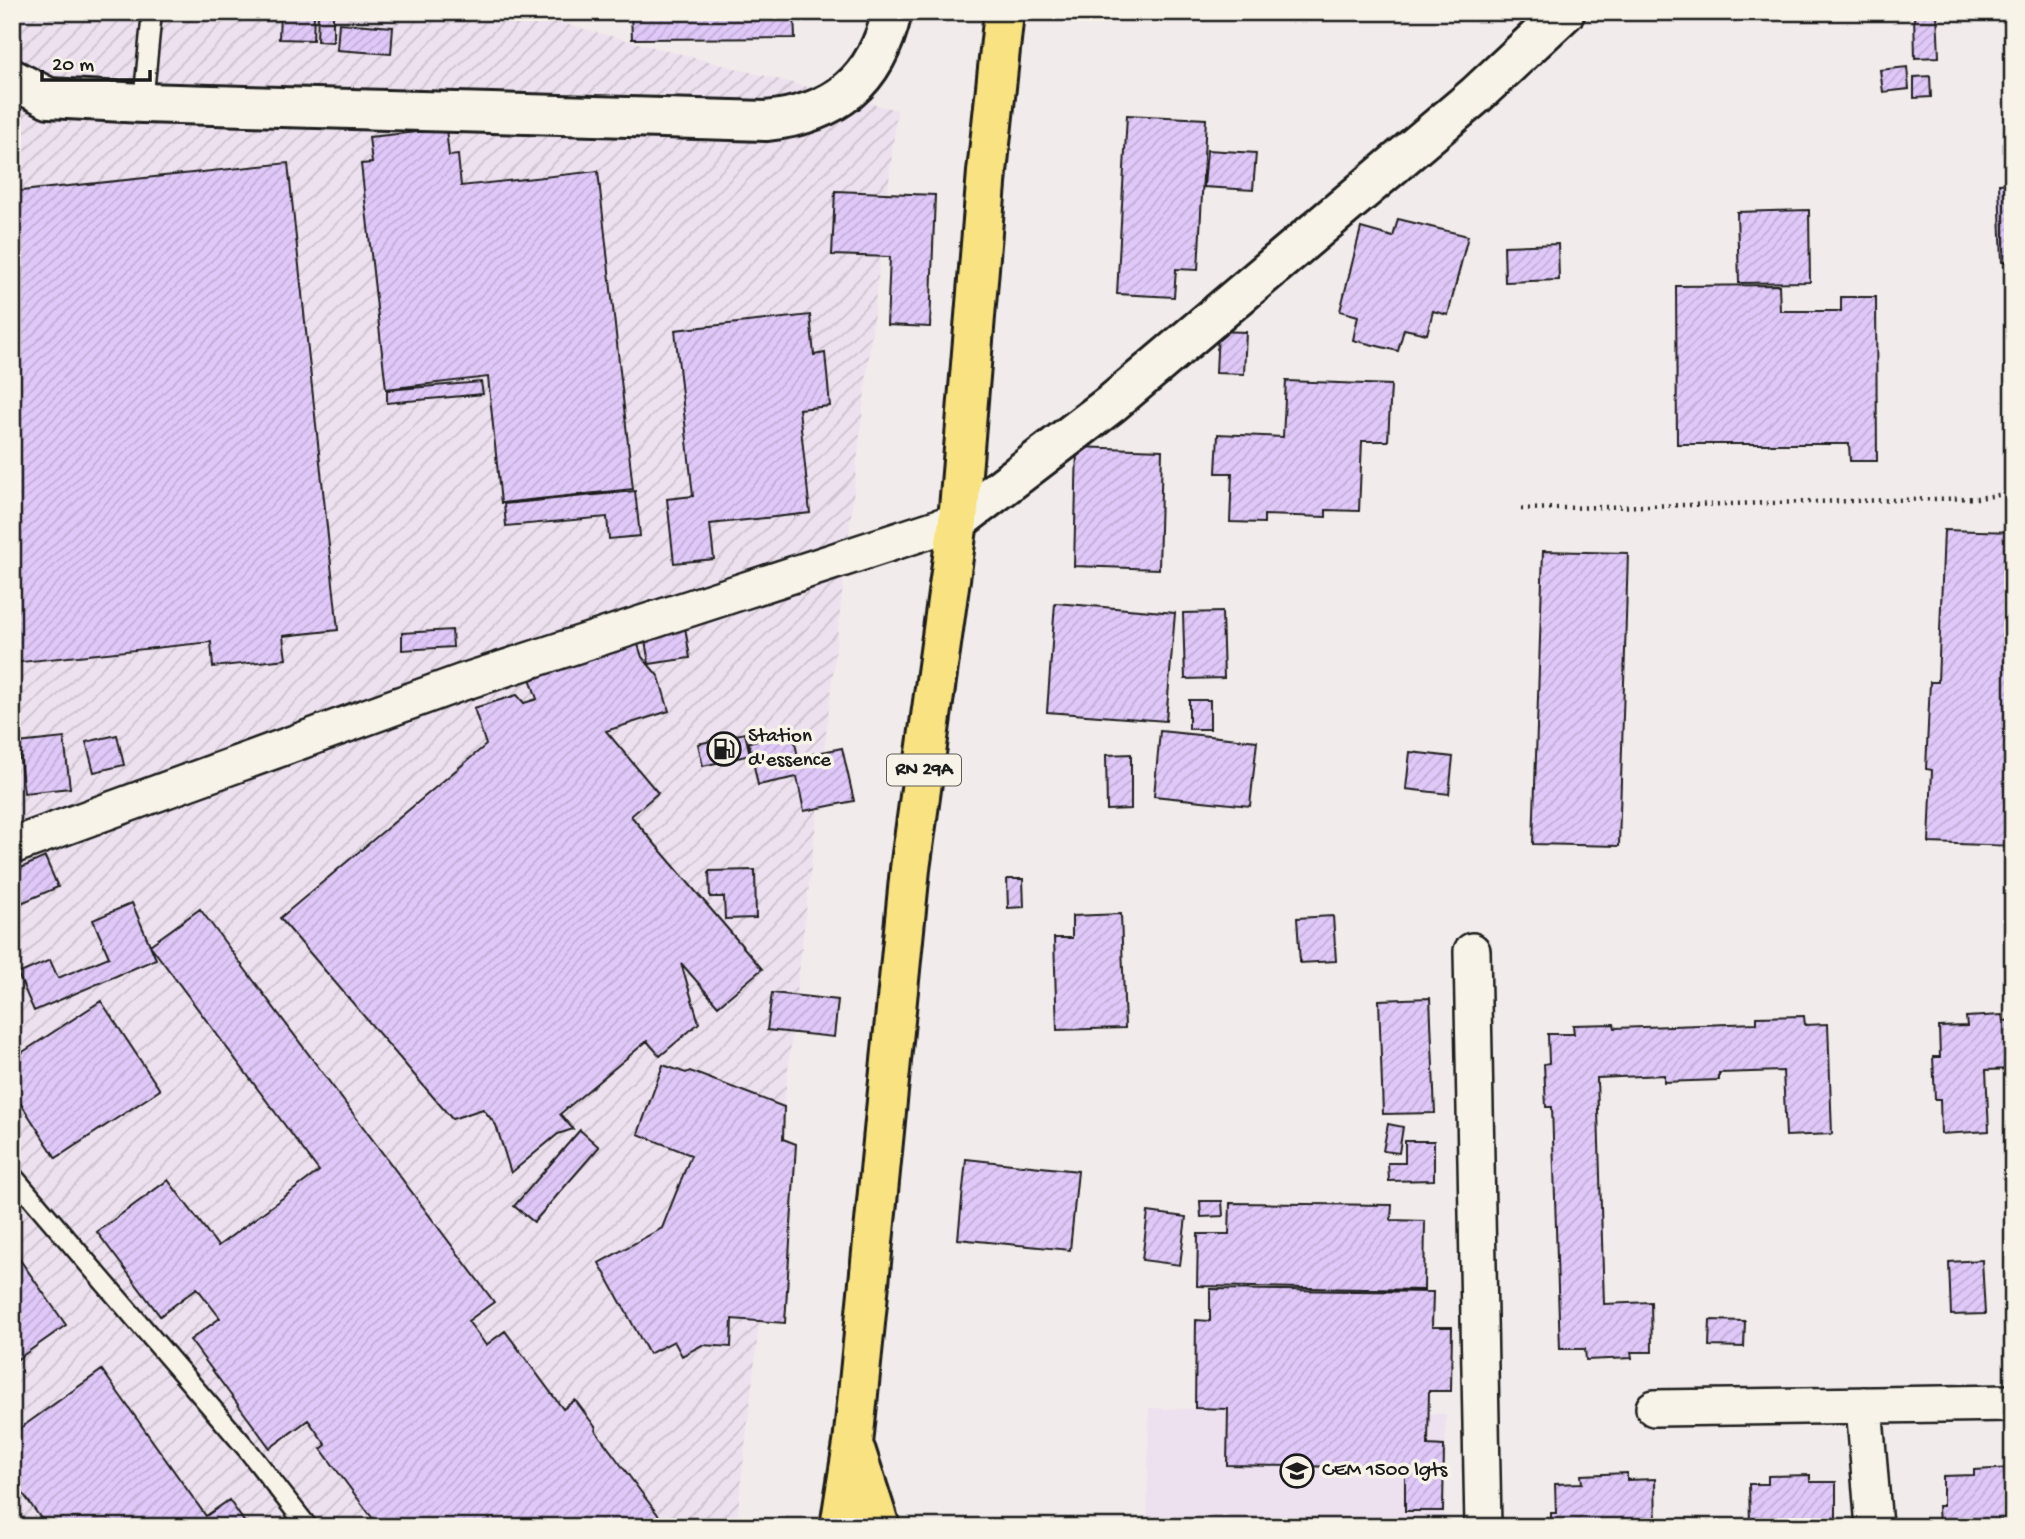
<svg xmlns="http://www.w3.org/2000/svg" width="2025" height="1539" font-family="'Gochi Hand',sans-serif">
<defs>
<pattern id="industrial-furrows" width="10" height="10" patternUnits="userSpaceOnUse" patternTransform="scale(1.75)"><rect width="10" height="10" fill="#ede1ef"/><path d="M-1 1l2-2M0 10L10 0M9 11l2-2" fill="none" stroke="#cbc0cc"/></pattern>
<pattern id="building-hatch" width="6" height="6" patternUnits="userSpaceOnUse" patternTransform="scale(1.75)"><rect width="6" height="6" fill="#e0c9f9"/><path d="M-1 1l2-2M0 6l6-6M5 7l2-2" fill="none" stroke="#c0acd5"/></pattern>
</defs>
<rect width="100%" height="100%" fill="#f2ebeb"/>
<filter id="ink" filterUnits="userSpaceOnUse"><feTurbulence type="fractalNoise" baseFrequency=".0143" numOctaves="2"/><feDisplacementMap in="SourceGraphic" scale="14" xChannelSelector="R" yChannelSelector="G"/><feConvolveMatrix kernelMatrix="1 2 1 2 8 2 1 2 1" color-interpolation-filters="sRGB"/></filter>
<g filter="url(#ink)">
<path fill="#ede1ef" d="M1149 1408 1446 1414 1444 1527H1147Z"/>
<path fill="url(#industrial-furrows)" d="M12 12H518L897 110 736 1527H12Z"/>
<path fill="url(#building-hatch)" stroke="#1c1c1c" stroke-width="2" d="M280 12H314L313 40 279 39Z
M631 12H794L795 38 632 39Z
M1914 12H1937L1939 57 1915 58Z
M318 14H333V42L317 41Z
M339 23 393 27 391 54 337 50Z
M1907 67 1909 89 1883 92 1880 70Z
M1930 76 1931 97 1914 98V77Z
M1127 115 1206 119 1198 270 1176 269 1174 297 1117 294Z
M446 129 449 156 458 155 461 186 598 171 633 489 501 503 488 377 386 389 361 164 372 163 369 137Z
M1207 150 1256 153 1253 190 1204 187Z
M288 163 338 630 283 636 286 659 213 667 211 642 12 663V192Z
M2013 183V262H2002L1999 184Z
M835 191 935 195 930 327 887 325 890 257 832 255Z
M1809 210 1810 282 1739 283 1737 212Z
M1398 219 1468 236 1448 315 1433 311 1427 334 1404 329 1398 351 1353 340 1358 316 1340 311 1361 228 1393 237Z
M1558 244 1559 280 1505 282 1504 246Z
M1779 285 1780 311H1841V297H1876L1877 461H1850L1849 444H1677L1676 286Z
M810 315 814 355 825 353 830 406 799 409 810 513 710 524 714 559 674 563 667 499 693 496 675 330Z
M1218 331 1246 332 1244 374 1216 373Z
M1286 381 1391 385 1388 441H1362L1359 511 1326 510V517L1264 515V523L1230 522 1232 473H1216L1218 434 1283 437Z
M481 382 483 394 387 403V390Z
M1077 447 1162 450 1159 569 1074 566Z
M635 491 640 536 609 539 607 517 506 526 504 504Z
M1944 530 2013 532V846L1929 843 1932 770 1926 769 1930 682H1938Z
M1543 551 1628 553 1619 846 1533 844Z
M1055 603 1175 613 1166 721 1047 712Z
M1222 612 1224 678 1185 679 1183 613Z
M685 627 690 658 649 664 644 634Z
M452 630 453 647 402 650V633Z
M635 635 642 657 659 677 669 711 606 731 658 793 631 816 762 969 718 1006 681 963 699 1023 660 1056 647 1041 560 1114 573 1129 558 1134 511 1173 496 1125 483 1109 452 1119 280 918 486 745 474 708 517 695 524 703 537 699 527 669Z
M1189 700H1210V729H1189Z
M1160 731 1257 741 1250 806 1154 796Z
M745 733 750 755 703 766 698 744Z
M793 733 798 757 842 748 854 801 804 811 797 777 758 785 749 742Z
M117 735 124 765 94 772 86 742Z
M64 738 70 788 24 793 18 743Z
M1410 752 1453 757 1449 794 1406 789Z
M1131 754V809L1107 810 1106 755Z
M45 857 58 887 12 907V872Z
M755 870 756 918 725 919 724 897H710L709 871Z
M1007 879H1023L1024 907 1008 908Z
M132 903 156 959 34 1011 18 974 50 960 58 978 109 957 93 920Z
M200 909 494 1302 468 1321 486 1345 505 1331 563 1409 575 1400 596 1428 595 1430 667 1527H379L321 1449 326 1445 308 1420 270 1448 190 1340 220 1318 197 1288 160 1316 97 1232 168 1180 218 1246 319 1171 150 945Z
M1121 914 1125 1028 1057 1030 1054 938H1072V916Z
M1333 916 1336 961 1300 963 1297 918Z
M772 993 838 1000 834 1037 767 1030Z
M1430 998 1435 1113 1383 1114 1379 1000Z
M101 1001 160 1090 56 1158 12 1090V1059Z
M2002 1015 2003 1021 2013 1020V1069L1986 1070 1989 1131 1941 1134 1940 1099H1935L1933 1057H1940L1939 1027 1967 1026 1966 1017Z
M1804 1016 1805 1025 1828 1024 1832 1134 1786 1136 1783 1071 1719 1073V1080L1664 1082V1075L1597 1078 1604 1304 1651 1302 1652 1352H1631L1632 1358 1586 1360 1585 1349H1560L1552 1107H1546L1544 1064 1549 1063 1548 1034H1574L1573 1025 1614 1024 1615 1028 1757 1023V1017Z
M663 1065 686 1073 690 1071 784 1107 783 1139 796 1144 785 1323 732 1319 731 1347 702 1345 682 1356 674 1341 649 1354 599 1263 662 1228 691 1155 638 1134Z
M1388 1124 1403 1127 1399 1153 1383 1151Z
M580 1130 599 1147 534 1222 514 1206Z
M1405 1141H1434V1180L1389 1181 1388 1163H1405Z
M966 1159 1078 1171 1070 1250 958 1239Z
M1200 1201H1222L1223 1216 1201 1217Z
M1230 1203 1392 1205 1391 1220 1425 1221 1424 1290 1197 1286 1198 1234H1229Z
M1148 1212 1186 1217 1180 1265 1142 1260Z
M18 1257 66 1325 12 1363V1261Z
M1982 1260 1985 1314 1951 1315 1949 1262Z
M2007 1282H2013V1314H2009Z
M1210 1289 1433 1292 1432 1327H1452L1451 1391H1429L1428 1445 1444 1446 1443 1511H1405V1468L1227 1465 1228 1409 1195 1408 1196 1320 1210 1321Z
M1710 1320 1745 1321 1744 1347 1709 1346Z
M102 1370 206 1516 229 1500 248 1527H47L12 1478V1434Z
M2013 1468V1520L1993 1521V1527H1939L1938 1506H1943V1476L1974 1475V1470Z
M1627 1473V1480L1655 1479 1656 1527H1551V1513H1556L1555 1484 1582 1483 1581 1475Z
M1810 1475V1482H1836V1527H1794L1793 1522 1750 1524 1749 1484H1768V1476Z"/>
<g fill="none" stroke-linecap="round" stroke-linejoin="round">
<defs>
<path id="lane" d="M143 103 152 12
M12 1175 247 1449 308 1527"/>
<path id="street" d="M12 846 460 683 958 521
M1472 951 1483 1527
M1864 1405 1874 1527
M1654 1408 2013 1403"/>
<path id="secondary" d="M12 79 49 98 143 103 766 121C835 114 876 82 892 12
M958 521 1111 404 1476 95 1565 12"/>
<path id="primary" d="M856 1452 880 1527
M840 1527 853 1444 910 869 958 521 987 172 1004 12"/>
</defs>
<use href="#lane" stroke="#1c1c1c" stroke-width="23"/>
<use href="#street" stroke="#1c1c1c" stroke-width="40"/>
<use href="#secondary" stroke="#1c1c1c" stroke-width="44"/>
<use href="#primary" stroke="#1c1c1c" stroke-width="44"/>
<path stroke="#1c1c1c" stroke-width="4.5" stroke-dasharray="2 5" stroke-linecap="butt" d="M1521 509 1977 498 2013 493"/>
<use href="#lane" stroke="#f7f3e8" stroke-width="18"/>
<use href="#street" stroke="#f7f3e8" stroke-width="35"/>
<use href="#secondary" stroke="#f7f3e8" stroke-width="38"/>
<use href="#primary" stroke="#f8e281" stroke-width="38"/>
</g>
</g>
<defs>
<symbol id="fuel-ring" viewBox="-11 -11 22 22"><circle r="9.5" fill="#f7f3e8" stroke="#1c1c1c" stroke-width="1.5"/><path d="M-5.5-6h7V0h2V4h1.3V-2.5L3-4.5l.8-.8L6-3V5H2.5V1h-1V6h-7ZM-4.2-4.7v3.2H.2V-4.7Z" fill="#1c1c1c"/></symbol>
<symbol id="school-ring" viewBox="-11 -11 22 22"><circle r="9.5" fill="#f7f3e8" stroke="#1c1c1c" stroke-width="1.5"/><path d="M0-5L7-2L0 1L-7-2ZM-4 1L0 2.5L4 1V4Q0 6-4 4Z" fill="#1c1c1c"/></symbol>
</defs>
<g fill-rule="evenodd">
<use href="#fuel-ring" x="705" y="730" width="38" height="38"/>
<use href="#school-ring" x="1278" y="1452" width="38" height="38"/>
</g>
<g text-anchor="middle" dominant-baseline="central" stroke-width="7" stroke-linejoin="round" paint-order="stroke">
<rect fill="#f7f3e8" stroke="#5e5c59" stroke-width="2" x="887" y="754.5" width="74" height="31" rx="5"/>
<g font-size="19" font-weight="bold" fill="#1c1c1c">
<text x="924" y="770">RN 29A</text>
</g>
<g font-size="21" fill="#1c1c1c" stroke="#f7f3e8" text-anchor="start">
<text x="748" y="737">Station<tspan x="748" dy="24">d'essence</tspan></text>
<text x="1322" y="1471">CEM 1500 lgts</text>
</g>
</g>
<rect width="2025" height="1539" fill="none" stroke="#f7f3e8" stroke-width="42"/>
<rect x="21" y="21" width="1983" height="1497" fill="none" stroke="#1c1c1c" stroke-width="2.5" filter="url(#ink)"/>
<path d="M42 70v10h108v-10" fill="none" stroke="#1c1c1c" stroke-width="3.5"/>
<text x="52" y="70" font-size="21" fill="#1c1c1c" stroke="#f7f3e8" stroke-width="5" paint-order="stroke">20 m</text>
</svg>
